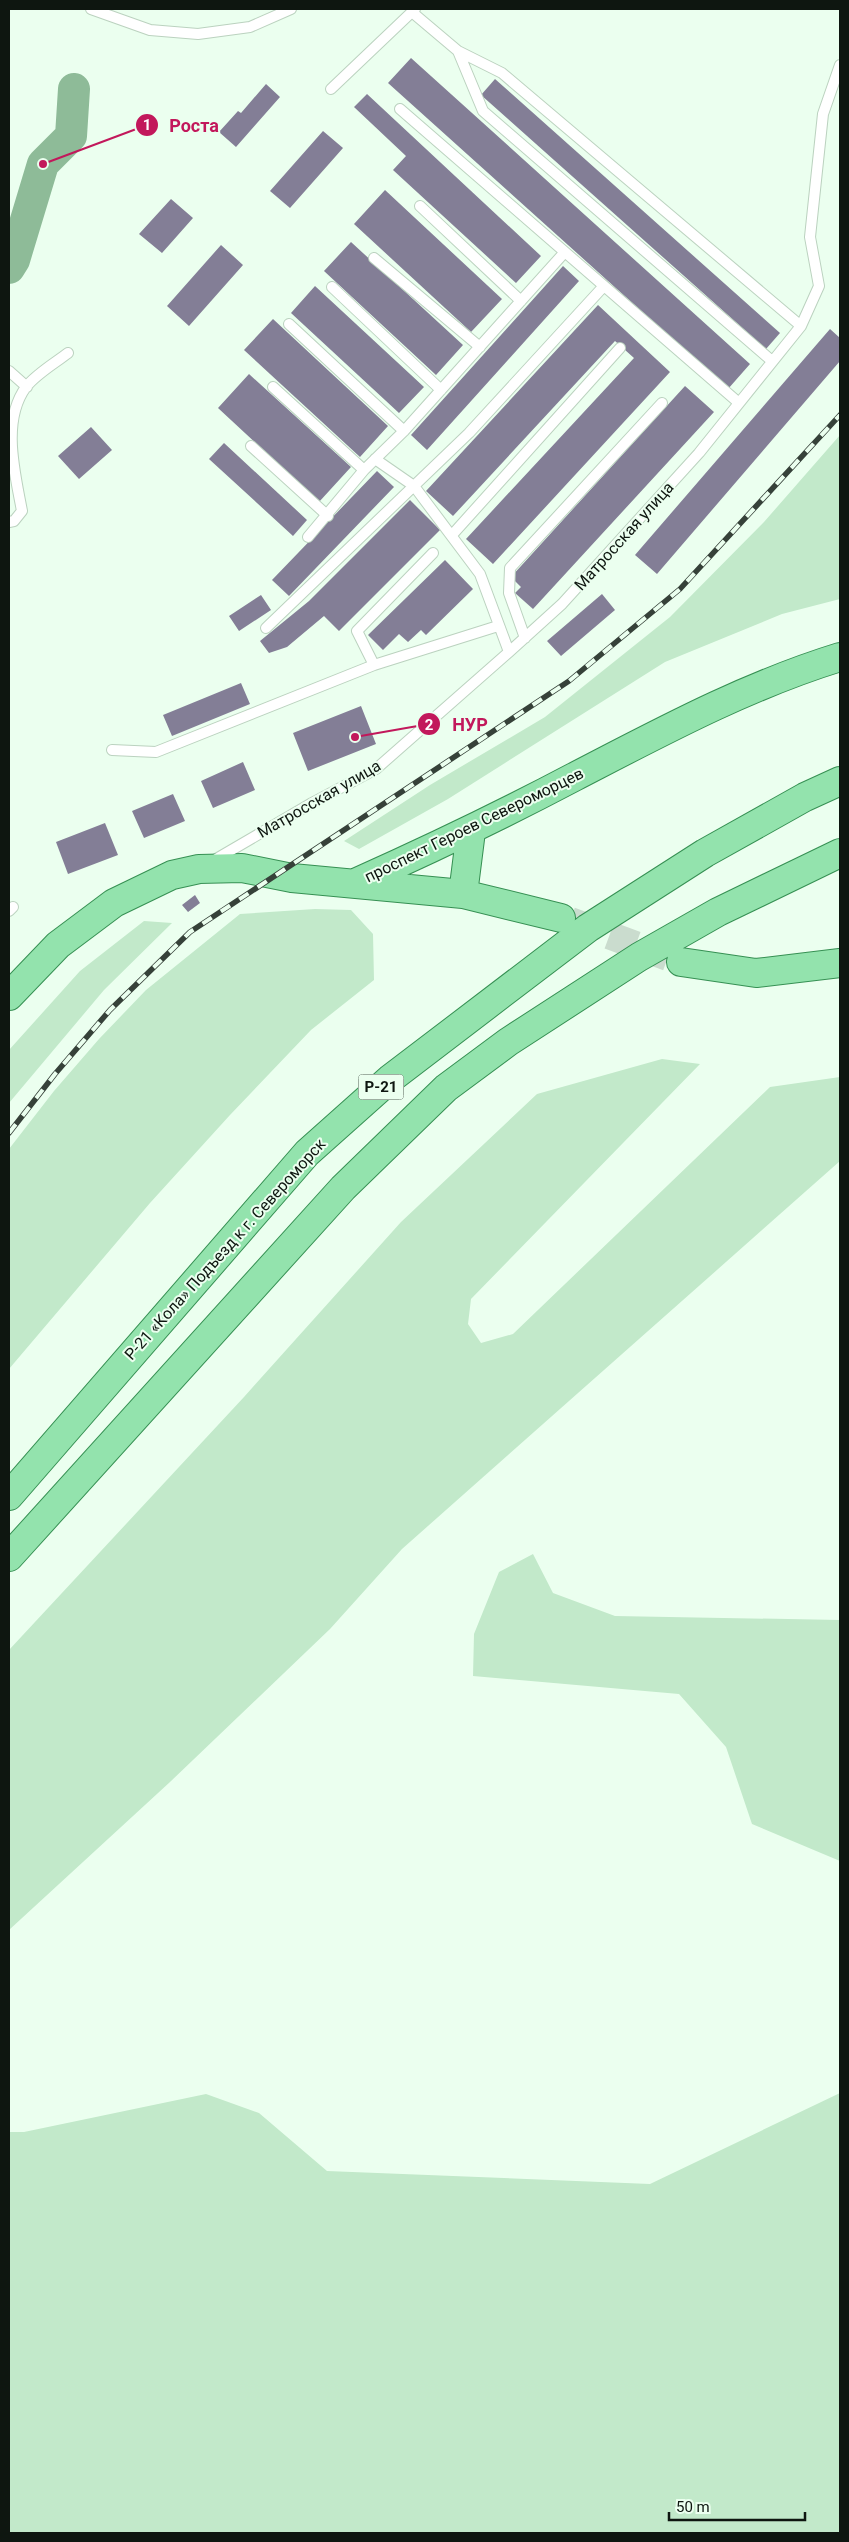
<svg xmlns="http://www.w3.org/2000/svg" width="849" height="2542" font-family="Roboto,sans-serif">
<rect width="100%" height="100%" fill="#ebffef"/>
<path fill="#c2e9ca" d="M840 435V599L782 614 665 662 448 799 359 849 344 841 430 785 545 717 670 617 764 522Z
M315 909 351 910 373 934 374 980 311 1030 230 1115 150 1203 9 1369V1149L54 1091 99 1039 146 990 240 914Z
M144 921 172 923 104 990 9 1103V1050L80 971Z
M662 1059 700 1064 471 1299 468 1324 481 1343 513 1334 770 1087 840 1077V1161L402 1549 330 1629 170 1782 9 1930V1650L244 1397 401 1222 537 1094Z
M533 1554 553 1593 615 1616 840 1620V1861L752 1824 726 1747 679 1694 473 1676 474 1634 499 1572Z
M840 2093V2533H9V2132H24L206 2094 259 2113 327 2171 650 2184Z"/>
<g fill="none" stroke-linecap="round" stroke-linejoin="round">
<path stroke="#8ebb98" stroke-width="32" d="M9 268 14 260 43 164 71 136 74 89"/>
</g>
<path fill="#837e96" d="M411 58 750 364 728 389 388 83Z
M495 79 780 333 766 349 481 95Z
M266 84 280 97 236 147 219 132 238 111 241 113Z
M367 94 541 256 516 283 393 170 406 156 354 107Z
M323 131 343 148 290 208 270 191Z
M385 190 502 299 471 332 354 224Z
M171 199 193 218 162 253 139 234Z
M351 242 463 345 436 375 324 271Z
M221 245 243 265 189 326 167 306Z
M563 266 579 281 427 450 411 435Z
M315 286 424 387 399 413 291 313Z
M598 305 670 372 493 564 466 539 634 358 615 341 453 516 426 491Z
M273 319 388 426 360 457 244 350Z
M830 329 840 338V361L657 574 635 555Z
M249 374 351 467 319 502 218 408Z
M685 386 714 412 533 609 515 593 521 587 511 577Z
M91 427 112 450 79 479 58 456Z
M224 443 307 520 293 536 209 459Z
M377 471 394 487 289 596 272 580Z
M410 500 440 530 339 631 324 616 287 647 269 653 260 641 309 601Z
M445 560 473 589 426 635 421 630 408 642 399 634 383 650 368 635Z
M602 594 615 610 561 656 547 641Z
M261 595 271 610 239 631 229 616Z
M241 683 250 704 172 736 163 715Z
M361 706 376 744 308 771 293 733Z
M243 762 255 790 213 808 201 781Z
M173 794 185 821 144 838 132 811Z
M105 823 118 855 68 874 56 842Z
M195 895 200 903 188 912 182 905Z"/>
<g fill="none" stroke-linecap="round" stroke-linejoin="round">
<path stroke="#cadcce" stroke-width="28" stroke-dasharray="28 14" stroke-linecap="butt" d="M570 921 668 957"/>
<defs>
<path id="lane" d="M91 9 150 30 198 34 250 27 291 9
M413 13 458 51 502 73 801 326
M458 51 483 111 772 361
M331 89 415 9
M400 109 739 403
M420 206 521 301
M374 258 480 347
M332 287 441 390
M289 324 404 431
M9 371 27 387
M273 387 364 470
M251 446 328 516
M375 459 414 486 480 574 509 652
M9 522 14 521 22 511C15 473 1 421 26 387 36 374 55 363 68 353
M452 535 620 348
M308 537 364 470 404 431 564 253
M433 553 357 631 374 665 498 626
M266 628 469 433 603 287
M525 638 509 593 510 568 662 403
M112 750 156 752 374 665
M211 862 312 803 376 769 509 652 562 604 699 453 801 326 819 286 810 237 823 114 840 65
M9 911 13 907"/>
<path id="primary" d="M355 883C429 850 502 815 574 777 661 732 746 686 840 657
M463 894 471 831
M681 962 756 973 840 963
M9 996 58 945 114 903 172 875 199 869 242 868 292 878 463 894 561 918
M9 1496 307 1153 390 1079 588 928 705 853 805 797 840 781
M9 1557 343 1188 446 1088 508 1042 639 957 718 912 840 853"/>
</defs>
<use href="#lane" stroke="#bbd2bf" stroke-width="12"/>
<use href="#primary" stroke="#369053" stroke-width="30"/>
<use href="#lane" stroke="#fff" stroke-width="10"/>
<use href="#primary" stroke="#93e3ad" stroke-width="28"/>
<defs>
<path id="rail" d="M9 1133 55 1074 110 1010 190 932 569 681 680 589 840 415"/>
</defs>
<use href="#rail" stroke="#364139" stroke-width="5.5"/>
<use href="#rail" stroke="#ebffef" stroke-width="4" stroke-dasharray="11" stroke-linecap="butt"/>
</g>
<g text-anchor="middle" dominant-baseline="central" stroke-width="4" stroke-linejoin="round" paint-order="stroke">
<rect fill="#ebffef" stroke="#505c53" stroke-width="1" x="358.5" y="1074.5" width="45" height="25" rx="4"/>
<g font-size="15" font-weight="bold" fill="#0e1610">
<text x="381" y="1087">Р-21</text>
</g>
<g font-size="16" fill="#0e1610" stroke="#ebffef">
<text transform="translate(624 536) rotate(-48)">Матросская улица</text>
<text transform="translate(319 799) rotate(-30)">Матросская улица</text>
<text transform="translate(474 825) rotate(-26)">проспект Героев Североморцев</text>
<text transform="translate(225 1249) rotate(-48)">Р-21 «Кола» Подъезд к г. Североморск</text>
</g>
</g>
<path fill="none" stroke="#c2185b" stroke-width="2" d="M43 164L147 125M355 737L429 724"/>
<g fill="#c2185b" stroke="#ebffef" stroke-width="2">
<circle cx="43" cy="164" r="5"/>
<circle cx="355" cy="737" r="5"/>
<circle cx="147" cy="125" r="12"/>
<circle cx="429" cy="724" r="12"/>
</g>
<g font-size="15" text-anchor="middle" font-weight="bold" fill="#fff">
<text x="147" y="130">1</text>
<text x="429" y="730">2</text>
</g>
<g font-size="18" text-anchor="middle" font-weight="bold" fill="#c2185b" stroke="#ebffef" stroke-width="4" stroke-linejoin="round" paint-order="stroke">
<text x="194" y="132">Роста</text>
<text x="470" y="731">НУР</text>
</g>
<rect width="849" height="2542" fill="none" stroke="#0e1610" stroke-width="20"/>
<path d="M669 2512v8h136v-8" fill="none" stroke="#0e1610" stroke-width="2.5"/>
<text x="676" y="2512" font-size="15" fill="#0e1610" stroke="#ebffef" stroke-width="4" paint-order="stroke">50 m</text>
</svg>
